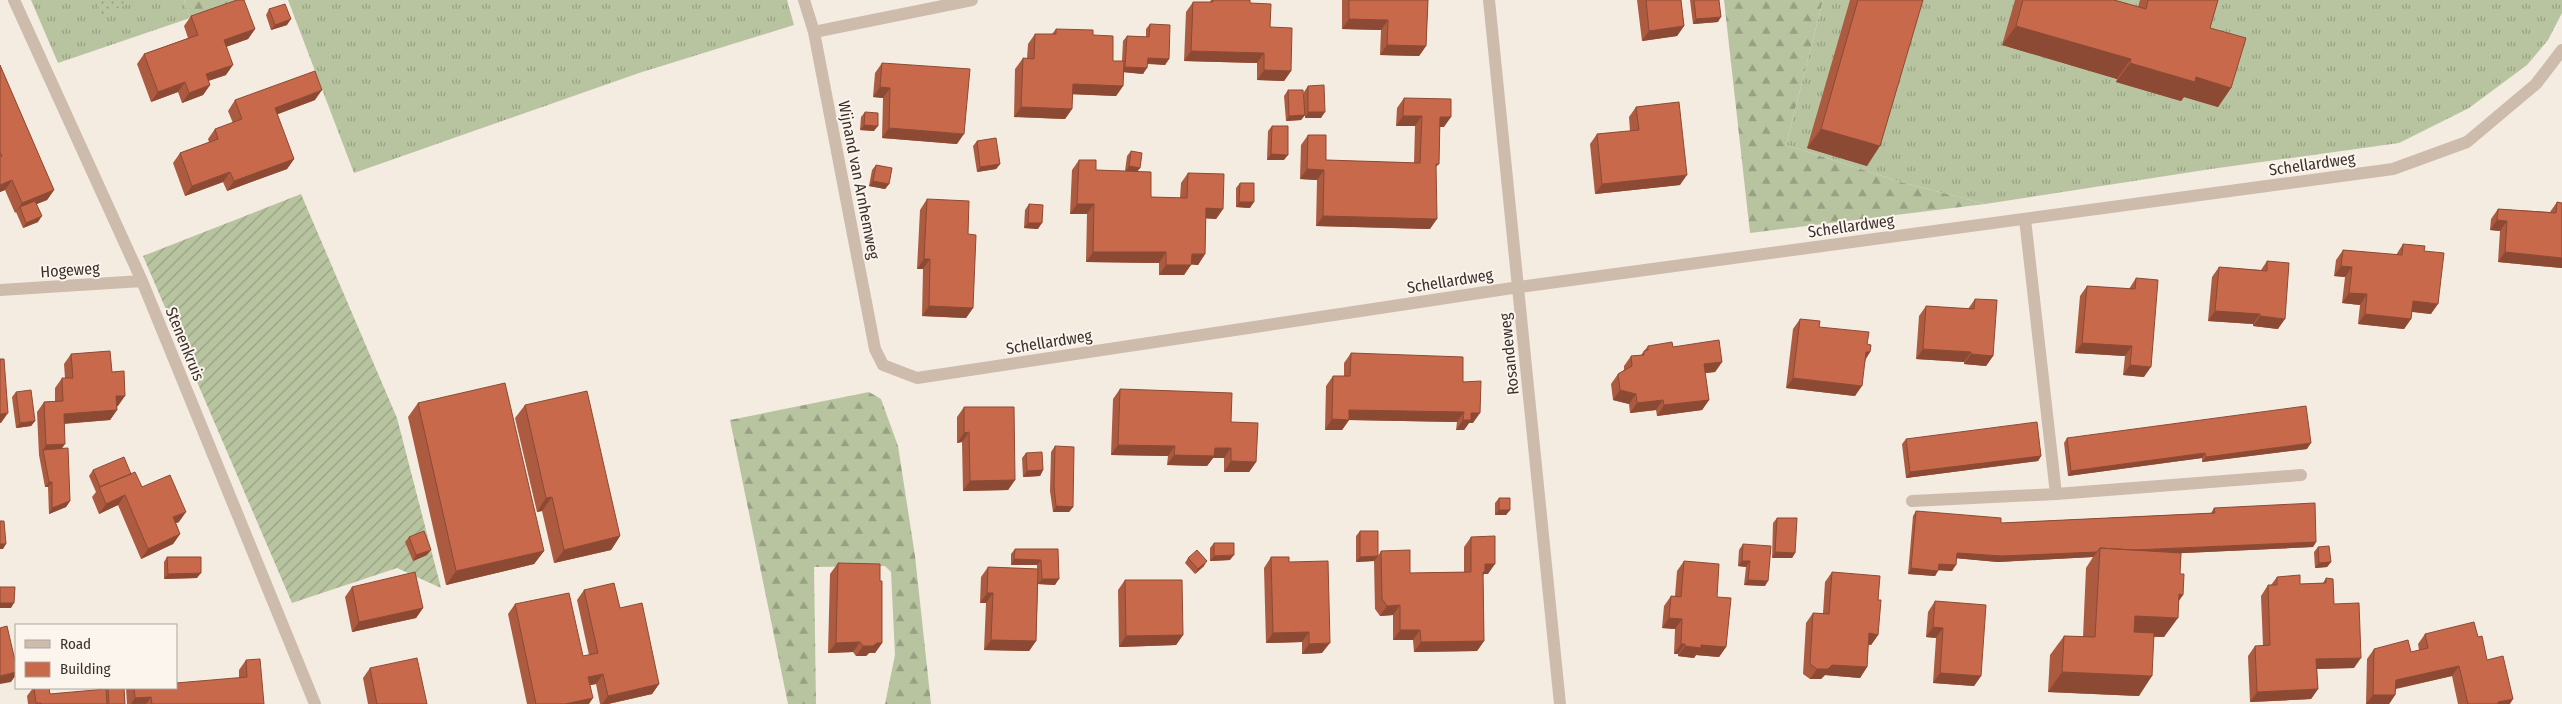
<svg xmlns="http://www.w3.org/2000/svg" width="2562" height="704" font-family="'Fira Sans Condensed',sans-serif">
<defs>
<pattern id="grass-tufts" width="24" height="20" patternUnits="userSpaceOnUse" patternTransform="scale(1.25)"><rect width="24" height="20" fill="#b8c4a0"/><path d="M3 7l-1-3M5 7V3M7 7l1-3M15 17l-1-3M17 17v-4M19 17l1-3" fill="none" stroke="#97a083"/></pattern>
<pattern id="forest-firs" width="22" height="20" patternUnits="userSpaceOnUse" patternTransform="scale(1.25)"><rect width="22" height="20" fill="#b8c4a0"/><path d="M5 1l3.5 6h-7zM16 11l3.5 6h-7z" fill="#97a083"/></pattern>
<pattern id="park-dots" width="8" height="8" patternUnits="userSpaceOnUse" patternTransform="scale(1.25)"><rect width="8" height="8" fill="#b8c4a0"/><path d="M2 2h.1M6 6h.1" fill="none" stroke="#97a083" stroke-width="1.8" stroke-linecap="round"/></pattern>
<pattern id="garden-furrows" width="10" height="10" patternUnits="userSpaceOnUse" patternTransform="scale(1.25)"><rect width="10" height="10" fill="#b8c4a0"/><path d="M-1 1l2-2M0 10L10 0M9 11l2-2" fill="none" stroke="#97a083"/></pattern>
</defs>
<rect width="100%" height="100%" fill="#f4ebe1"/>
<path fill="url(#grass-tufts)" d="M31 0H184L190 18 58 63Z
M288 0H787L794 25 639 73 354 173Z
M1823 0H2562V13L2548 40 2527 65 2469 108 2399 143 2211 169 1985 204 1901 182 1786 145Z"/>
<path fill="url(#forest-firs)" d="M184 0H244L190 18Z
M1724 0H1823L1786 145 1901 182 1985 204 1750 233Z
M869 392 881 399 898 446 915 556 931 704H885L895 655 891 572 885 566 814 567 816 704H788L730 420Z"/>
<path fill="url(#park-dots)" d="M95 0H137L101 15Z"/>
<path fill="url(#garden-furrows)" d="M301 194 397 418 441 588 397 568 292 603 143 256Z"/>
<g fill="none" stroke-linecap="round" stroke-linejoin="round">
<path stroke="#cdbbac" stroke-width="12" d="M14 0 142 281 315 704
M804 0 814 32 875 349 883 365 917 378 1519 287 2393 169 2467 142 2536 84 2562 50
M1489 0 1560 704
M814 32 972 0
M2025 219 2056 494
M0 290 142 281
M1912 501 2056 494 2301 475"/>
</g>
<path fill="#ac5a40" d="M1211 0H1250V3L1270 27 1291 71 1284 81 1257 80V63L1184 61 1186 12 1193 2H1210Z
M1342 0H1428L1426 46 1419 56 1380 55 1381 30 1342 29Z
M1637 0H1681L1684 26 1677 36 1642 41Z
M1690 0H1719L1718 22 1693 24Z
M1850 0H1923L1867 166 1807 148Z
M2015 0H2114L2138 7 2140 0H2218L2210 28 2231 88 2218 107 2184 97 2181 101 2116 82 2117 79 2002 45Z
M269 9 287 25 271 30 266 15Z
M191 16 255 29 248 39 226 47V75L208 81 210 85 203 95 182 103 178 92 151 102 137 64 144 54 188 38 184 26Z
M1150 24 1169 59 1165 65 1147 64 1143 74 1124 72 1123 86 1116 96 1072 94V109L1065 119 1014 117 1015 69 1023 58 1027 59 1028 44 1035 34H1052L1056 29 1093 35 1113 61H1122L1123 41 1127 36 1146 37V29Z
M882 63 957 144 882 138 883 98 873 97 875 73Z
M0 65 54 190 47 200 37 204 38 222 23 228 16 212 15 213 5 190 0 192Z
M1308 86 1321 118H1305V115L1301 120 1286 121 1284 96 1288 90 1304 102V92Z
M1404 98 1444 127H1440L1439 164 1436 167 1430 229 1316 226 1317 180 1300 179 1301 145 1308 135 1326 160 1414 163 1415 126H1396L1397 108Z
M235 100H315L277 114 294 159 287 169 227 191 223 182 185 196 173 163 180 153 209 142 208 139 215 129 233 123 228 111Z
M1636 107 1680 185 1595 194 1590 144 1597 134 1630 131 1629 117Z
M865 112 874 131 860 130 861 117Z
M1272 126 1284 160H1267L1268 131Z
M977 141 1000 164 996 169 977 172 973 146Z
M1131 151 1140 168 1137 171 1151 197 1180 198 1181 183 1188 173 1223 209 1216 219 1206 218 1205 254 1198 265 1191 264 1184 275H1159V263L1086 262 1087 214H1070L1072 170 1079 160 1096 170 1125 171 1127 156Z
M876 165 889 184 885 189 869 186 872 170Z
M1240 183 1250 208 1236 207V188Z
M927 199 973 308 966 318 922 316 923 269H917L920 210Z
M2557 202 2562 268 2498 262 2500 231 2490 230 2491 219 2498 209 2550 212Z
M1029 204 1038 229 1024 228 1025 210Z
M2403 244 2424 251 2431 314 2412 312 2411 319 2404 329 2358 324 2360 305 2342 303 2345 277 2334 276 2336 260 2343 250 2396 255Z
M2267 261 2278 329 2253 326V324L2208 321 2212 277 2219 267 2261 270Z
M2136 278 2144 377 2123 375 2125 356 2075 353 2080 296 2087 286 2129 289Z
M1975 299 1993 356 1986 366 1964 364V362L1916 359 1919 316 1926 306 1968 309Z
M1800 319 1819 327 1870 352 1866 359 1855 396 1786 388 1793 329Z
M1648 346 1673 347 1722 362 1715 372 1705 373 1709 400 1702 410 1657 416 1656 410 1630 413 1629 404 1613 400 1611 384 1618 374 1624 370V366L1631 356 1641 355Z
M1351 353 1463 382 1473 423H1469L1464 430H1456L1457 422 1349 420 1342 430H1325L1326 386 1333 376H1344V363Z
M71 354 112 372 118 406H117V410L110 420 64 424 62 448 70 501 66 507 49 514 48 487H45L39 455 37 412 44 402 55 401V388L62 378H65L64 364Z
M1120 389 1231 422 1256 462 1249 472H1224V458H1213L1207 466 1167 465 1168 456 1111 455 1113 399Z
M16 392 35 421 31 426 16 428 12 397Z
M418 403 544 551 534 564 446 585 408 417Z
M525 405 620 536 611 550 554 563 542 511 537 512 515 418Z
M964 407 1015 480 1008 490 963 491 962 442 957 443V417Z
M2067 438 2307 449 2202 462V458L2068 476 2064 443Z
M1906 439 2041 456 2038 461 1906 478 1902 444Z
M1055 446 1073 507 1069 512H1053L1050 491 1051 452Z
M1026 453 1043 470 1040 476 1023 477 1022 458Z
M93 470 131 474 142 487 179 522 176 523 180 534 173 544 141 559 118 505 99 514 92 497 96 492 89 476Z
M1499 498 1510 510 1506 515H1495V503Z
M2214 508 2316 542 2313 547 2181 553 2178 602 2164 637H2154L2139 696 2048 692 2050 655 2064 636 2083 637 2086 568 2093 557 1998 562 1956 558 1952 571 1938 570 1935 576 1908 574 1913 516 1916 511 2001 523 2211 513Z
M1777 518 1795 553 1792 558H1772L1773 523Z
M1360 531 1378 556 1381 551 1410 573 1464 572V547L1471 537 1488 574H1484L1483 575 1484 641 1477 651 1414 652 1413 640H1393V615L1380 616 1375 609 1374 561 1356 562V536Z
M409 537 427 555 413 561 405 542Z
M1214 543 1230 560 1210 561V548Z
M1743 544 1765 586 1744 585 1746 567 1738 566 1739 550Z
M2318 547 2331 562 2327 567 2315 568 2314 552Z
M1015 549H1058L1055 585 1038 584 1036 641 1029 651 984 650 986 603H980L981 577 988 567 1037 569V565H1011V554Z
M167 557 197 578 164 579V562Z
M1271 557 1289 562 1322 653 1302 654V642L1266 643 1264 568Z
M1188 558 1204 566 1195 574 1185 563Z
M1684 561 1717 597 1726 647 1719 657 1696 655 1694 658 1678 656V654H1674L1675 629 1662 628 1664 606 1671 596H1675L1677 571Z
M838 563 880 581 882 643 875 653H869L866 656H856L853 652 828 653 830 574Z
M1832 572 1878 600V635L1871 645 1868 644 1867 667 1860 678 1825 675 1821 679H1810L1803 674 1806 623 1813 613H1823L1825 582Z
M2277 577 2300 584 2323 583 2326 578 2354 668 2317 669 2318 689 2311 699 2250 702 2248 656 2255 646H2263L2261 596 2268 585H2271Z
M1125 580 1183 635 1176 645 1119 647 1118 590Z
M352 587 423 608 416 618 352 632 345 597Z
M584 590 620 608 659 684 652 694 608 704H600L596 684 590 685 589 704H527L508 614 515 604 583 656 589 655 577 600Z
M1935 601 1981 676 1974 686 1933 683 1936 638 1926 637 1928 612Z
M2425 634 2478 637 2487 660 2510 704H2458L2452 676 2396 689 2395 695 2389 704H2366L2367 659 2374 649 2411 652 2419 650 2418 644Z
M246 660 264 704H127L126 688H176L239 678V670Z
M370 668 427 704H368L363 678Z
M33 688H49L50 694 104 690V688H124L125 704H28L27 696Z"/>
<path fill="#8c4a34" d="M1721 17 1718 22 1693 24 1696 19Z
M291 19 287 25 271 30 275 25Z
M1349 19 1388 20 1381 30 1342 29Z
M1684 26 1677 36 1642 41 1649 31Z
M2016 26 2131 59 2117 79 2002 45Z
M255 29 248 39 217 50 224 40Z
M1387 45 1426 46 1419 56 1380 55Z
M1191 51 1264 53 1257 63 1184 61Z
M1148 58 1169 59 1165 65 1144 63Z
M2130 63 2196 77 2231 88 2218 107 2184 97 2181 101 2116 82Z
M233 65 226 75 199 84 206 74Z
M1125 67 1147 68 1143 74 1122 72Z
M1264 70 1291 71 1284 81 1257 80Z
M185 82 178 92 151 102 158 92Z
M1073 84 1123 86 1116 96 1066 94Z
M210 85 203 95 182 103 189 93Z
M880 87 890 88 883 98 873 97Z
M322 90 315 100 268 118 275 108Z
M1021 107 1072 109 1065 119 1014 117Z
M1308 112H1325L1321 118H1305Z
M1305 115 1301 120 1286 121 1289 116Z
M1403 116H1422L1415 126H1396Z
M1440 117H1451L1444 127H1433Z
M864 125 878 126 874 131 860 130Z
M889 128 964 134 957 144 882 138Z
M1821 129 1880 146 1867 166 1807 148Z
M1271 154 1288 155 1284 160H1267Z
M294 159 287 169 227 191 234 181Z
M1000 164 996 169 977 172 980 167Z
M1129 166 1140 168 1136 173 1125 172Z
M1307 169 1324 170 1317 180 1300 179Z
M230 172 223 182 185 196 192 186Z
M1687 175 1680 185 1595 194 1602 184Z
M12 180 5 190 0 192V185Z
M873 181 889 184 885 189 869 186Z
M54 190 47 200 21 210 20 207 15 213 22 203Z
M1239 202H1254L1250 208 1236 207Z
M1077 204H1094L1087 214H1070Z
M1206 208 1223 209 1216 219 1199 218Z
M42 216 38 222 23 228 26 223Z
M1323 216 1437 219 1430 229 1316 226Z
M2497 220 2507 221 2500 231 2490 230Z
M1028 223H1042L1038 229 1024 228Z
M1093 252H1166L1159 263 1086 262Z
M2505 252 2562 258V268L2498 262Z
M1192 254H1205L1198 265 1184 264Z
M924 259H930L923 269H917Z
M1166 265H1191L1184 275H1159Z
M2341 266 2352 267 2345 277 2334 276Z
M2349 293 2367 294 2360 305 2342 303Z
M2413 301 2438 304 2431 314 2406 311Z
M929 306 973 308 966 318 922 316Z
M2215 311 2260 314 2253 324 2208 321Z
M2365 314 2411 319 2404 329 2358 324Z
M2260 316 2285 319 2278 329 2253 326Z
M2082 343 2132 346 2125 356 2075 353Z
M1923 349 1971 352 1964 362 1916 359Z
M1866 352H1870L1863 362Z
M1971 354 1993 356 1986 366 1964 364Z
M1722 362 1715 372 1697 374 1704 364Z
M2130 365 2151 367 2144 377 2123 375Z
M1793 378 1862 386 1855 396 1786 388Z
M1620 390 1636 394 1629 404 1613 400Z
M116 396H125L118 406H109Z
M1663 400 1656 410 1630 413 1637 403Z
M1709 400 1702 410 1657 416 1664 405Z
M117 410 110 420 57 424 64 414Z
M1349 410 1464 412 1457 422 1349 420 1342 430H1325L1332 419Z
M8 413 1 423H0V414Z
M1471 413H1480L1473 423H1469L1464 430H1456L1463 420Z
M35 421 31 426 16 428 20 423Z
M969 432 962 442 957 443 964 433Z
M2311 443 2307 449 2202 462 2206 457Z
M65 444 58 454 43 450 46 445Z
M1118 445 1175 446 1168 456 1111 455Z
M1215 448H1231L1224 458H1213L1207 466 1167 465 1174 455Z
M2205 453 2202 458 2068 476 2071 471Z
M2041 456 2038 461 1906 478 1910 472Z
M1231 461 1256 462 1249 472H1224Z
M1043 470 1040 476 1023 477 1027 471Z
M1015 480 1008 490 963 491 970 481Z
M49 482H52L48 487H45Z
M125 495 118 505 99 514 106 504Z
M552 497 542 511 537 512 546 498Z
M70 501 66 507 49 514 52 508Z
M1056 506 1073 507 1069 512H1053Z
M1499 510H1510L1506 515H1495Z
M186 512 179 522 166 527 173 517Z
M180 534 173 544 141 559 148 549Z
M620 536 611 550 554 563 564 550Z
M2316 542 2313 547 2099 557 2100 552Z
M0 544H6L3 549H0Z
M431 550 427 555 413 561 416 555Z
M544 551 534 564 446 585 456 571Z
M1775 552 1795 553 1792 558H1772Z
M2097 552 2093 557 1998 562 1953 558 1957 553Z
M1234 555 1230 560 1210 561 1214 556Z
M1378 556 1374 561 1356 562 1360 557Z
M1014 559 1041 560 1037 565H1011Z
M1207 561 1204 566 1195 574 1198 569Z
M1742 561H1750L1746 567 1738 566Z
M2331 562 2327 567 2315 568 2319 563Z
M1485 564H1495L1488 574H1484L1478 582Z
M1939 564 1956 565 1952 571 1935 570Z
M1911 568 1938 571 1935 576 1908 574Z
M201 573 197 578 164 579 168 574Z
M1042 579H1059L1055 585 1038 584Z
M1748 580 1768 581 1765 586 1744 585Z
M987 593H993L986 603H980Z
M2179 594 2183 595 2170 614Z
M0 603H14L11 608H0Z
M1400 605 1393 615 1380 616 1387 606Z
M423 608 416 618 352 632 359 622Z
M2135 616 2178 618 2164 637 2121 635Z
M1669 618 1682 619 1675 629 1662 628Z
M1933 627 1943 628 1936 638 1926 637Z
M1400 630H1420L1413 640H1393Z
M1309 632 1302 642 1266 643 1273 633Z
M1869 633 1878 635 1871 645 1862 644Z
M1183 635 1176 645 1119 647 1126 636Z
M991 640 1036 641 1029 651 984 650Z
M1484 641 1477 651 1414 652 1421 642Z
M860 642 853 652 828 653 836 643Z
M877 643H882L875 653H869L866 656H856L863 646Z
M1330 643 1322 653 1302 654 1309 644Z
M1681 644H1685L1678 654H1674Z
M1701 645 1726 647 1719 657 1696 655 1694 658 1678 656 1685 646Z
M2361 658 2354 668 2309 669 2316 659Z
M1832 665 1867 667 1860 678 1825 675 1821 679H1810L1817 669Z
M2459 666 2452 676 2389 690 2396 680Z
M16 672V675L11 682 0 684V676Z
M2062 672 2152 676 2139 696 2048 692Z
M1940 673 1981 676 1974 686 1933 683Z
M603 674 596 684 581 687 588 677Z
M659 684 652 694 608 704H602L608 696Z
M2318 689 2311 699 2250 702 2257 692Z
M2373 695H2395L2389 704H2366Z
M151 697 146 704H131L135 698Z
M593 698 589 704H565Z
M2513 699 2510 704H2497L2498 702Z"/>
<path fill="#c8694b" stroke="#8c4a34" d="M237 0H244L255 29 224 40 233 65 206 74 210 85 189 93 185 82 158 92 144 54 198 35 191 16Z
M1213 0H1250V3L1271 4 1270 27 1292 28 1291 71 1264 70V53L1191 51 1193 2H1213Z
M1349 0H1428L1426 46 1387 45 1388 20 1349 19Z
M1646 0H1681L1684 26 1649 31Z
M1694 0H1719L1721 17 1696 19Z
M1858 0H1923L1880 146 1821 129Z
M2023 0H2114L2146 9 2148 0H2218L2210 28 2246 38 2231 88 2196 77 2195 82 2130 63 2131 59 2016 26Z
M285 4 291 19 275 25 269 9Z
M1150 24 1170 25 1169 59 1148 58 1147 68 1125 67 1127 36 1149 37Z
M1056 29 1093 30V35L1113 36V61H1124L1123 86 1073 84 1072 109 1021 107 1023 58 1034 59 1035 34H1056Z
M882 63 970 69 964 134 889 128 890 88 880 87Z
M0 65 54 190 22 203 12 180 0 185V157L2 156 0 152Z
M315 71 322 90 275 108 294 159 234 181 230 172 192 186 180 153 218 139 215 129 242 119 235 100Z
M1324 85 1325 112H1308V86Z
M1288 90H1303L1305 115 1289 116Z
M1404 98 1451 99V117H1440L1439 164H1436L1437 219 1323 216 1324 170 1307 169 1308 135H1326V160L1420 163 1422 116H1403Z
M1679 102 1687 175 1602 184 1597 134 1639 130 1636 107Z
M865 112 878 113V126L864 125Z
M1272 126H1288V155L1271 154Z
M996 138 1000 164 980 167 977 141Z
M1131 151 1142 153 1140 168 1129 166Z
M1079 160H1096V170L1151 172V197L1187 198 1188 173 1224 174 1223 209 1206 208 1205 254H1192L1191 265H1166V252H1093L1094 204H1077Z
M876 165 892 168 889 184 873 181Z
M1240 183H1254V202H1239Z
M927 199 969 201 968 234 976 235 973 308 929 306 930 259H924Z
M35 201 42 216 26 223 20 207Z
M2557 202 2562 203V258L2505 252 2507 221 2497 220 2498 209 2556 213Z
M1029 204 1043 205 1042 223H1028Z
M2403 244 2425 246 2424 251 2444 253 2438 304 2413 301 2411 319 2365 314 2367 294 2349 293 2352 267 2341 266 2343 250 2402 255Z
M2267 261 2289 263 2285 319 2260 316V314L2215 311 2219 267 2267 271Z
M2136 278 2158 280 2151 367 2130 365 2132 346 2082 343 2087 286 2135 289Z
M1975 299 1997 300 1993 356 1971 354V352L1923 349 1926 306 1974 309Z
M1800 319 1820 321 1819 327 1869 332 1867 344 1871 345 1870 352H1866L1862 386 1793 378Z
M1719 340 1722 362 1704 364 1709 400 1664 405 1663 400 1637 403 1636 394 1620 390 1618 374 1632 366 1631 356 1644 355V351L1648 350V346L1672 342 1673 347Z
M110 351 112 372 124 371 125 396H116L117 410 64 414 65 444 46 445 44 402 63 401 62 378H73L71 354Z
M1351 353 1463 357V382L1481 381 1480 413H1471V420H1463L1464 412 1349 410V420L1332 419 1333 376H1350Z
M0 359H4L8 413 0 414Z
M505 383 544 551 456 571 418 403Z
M1120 389 1232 393 1231 422 1258 423 1256 462 1231 461V448H1215L1214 456 1174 455 1175 446 1118 445Z
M31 390 35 421 20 423 16 392Z
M587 391 620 536 564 550 552 497 546 498 525 405Z
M2306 406 2311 443 2206 457 2205 453 2071 471 2067 438Z
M964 407H1014L1015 480 970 481 969 432 964 433Z
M2037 422 2041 456 1910 472 1906 439Z
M1055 446 1074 447 1073 507 1056 506 1054 486Z
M68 448 70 501 52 508V482H49L43 450Z
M1042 452 1043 470 1027 471 1026 453Z
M124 457 131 474 100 487 93 470Z
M135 472 142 487 170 475 186 512 173 517 180 534 148 549 125 495 106 504 99 487Z
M1499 498H1510V510H1499Z
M2315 503 2316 542 2134 550 2100 548 2097 552 2002 556 1957 553 1956 565 1939 564 1938 571 1911 568 1916 511 2001 518V523L2215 513 2214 508Z
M1777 518H1797L1795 553 1775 552Z
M0 521H4L6 544H0Z
M424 531 431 550 416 555 409 537Z
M1360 531H1378V556L1360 557Z
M1495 536V564H1485V572H1483L1484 641 1421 642 1420 630H1400V605L1387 606 1382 599 1381 551 1410 550V573L1471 572V537Z
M1214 543H1234V555L1214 556Z
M1743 544 1771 546 1768 581 1748 580 1750 561H1742Z
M2329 546 2331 562 2319 563 2318 547Z
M2100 548 2181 553 2180 574H2184L2183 595 2179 594 2178 618 2135 616 2134 632 2154 633 2152 676 2062 672 2064 636 2095 637Z
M1015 549H1058L1059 579H1042L1041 560 1014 559Z
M1197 550 1207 561 1198 569 1188 558Z
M167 557H201V573L168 574Z
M1271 557H1289V562L1328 561 1330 643 1309 644V632L1273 633Z
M1684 561 1719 564 1717 597 1731 598 1726 647 1701 645V648L1685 646V644H1681L1682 619 1669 618 1671 596 1681 597Z
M838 563 880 564V581H882V643H877L873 646H863L860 642 836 643Z
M988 567 1038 569 1036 641 991 640 993 593H987Z
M415 572 423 608 359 622 352 587Z
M1832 572 1880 576 1878 600H1881L1878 635 1869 633 1867 667 1832 665 1828 669H1817L1810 664 1813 613 1829 614Z
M2300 575V584L2326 583V578L2333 579 2334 604 2359 603 2361 658 2316 659 2318 689 2257 692 2255 646 2270 645 2268 585H2277V577Z
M1125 580H1182L1183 635 1126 636Z
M614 583 620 608 642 603 659 684 608 696 603 674 588 677 593 698 565 704H536L515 604 569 593 583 656 598 653 584 590Z
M0 587H15L14 603H0Z
M1935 601 1986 605 1981 676 1940 673 1943 628 1933 627Z
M2474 622 2478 637 2482 636 2487 660 2503 656 2513 699 2498 702V704H2468L2459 666 2396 680 2395 695H2373L2374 649 2408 640 2411 652 2428 648 2425 634Z
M7 626 16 665V672L0 676V628Z
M417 658 427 704H377L370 668Z
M260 659 264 704H152L151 697 135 698 134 688H176V683L247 677 246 660Z
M34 688H49L50 694 106 689 107 704H41V703H36Z
M108 688H124L125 704H109Z"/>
<g text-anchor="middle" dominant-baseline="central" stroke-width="4" stroke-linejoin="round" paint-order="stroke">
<g font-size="16" fill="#3b302b" stroke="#fbf5ee">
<text transform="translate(2312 164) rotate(-8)">Schellardweg</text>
<text transform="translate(859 180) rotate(79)">Wijnand van Arnhemweg</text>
<text transform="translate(1851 226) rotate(-8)">Schellardweg</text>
<text transform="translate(70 270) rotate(-4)">Hogeweg</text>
<text transform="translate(1450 281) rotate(-9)">Schellardweg</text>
<text transform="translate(1049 342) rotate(-9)">Schellardweg</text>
<text transform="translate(185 344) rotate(68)">Stenenkruis</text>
<text transform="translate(1509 354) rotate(-96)">Rosandeweg</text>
</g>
</g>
<rect x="15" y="624" width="162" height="65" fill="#fbf5ee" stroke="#aea6a0"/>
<rect x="25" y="640" width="25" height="8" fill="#cdbbac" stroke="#aea6a0"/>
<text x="60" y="649" font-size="15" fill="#3b302b">Road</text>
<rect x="25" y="662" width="25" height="15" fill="#c8694b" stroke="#aea6a0"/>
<text x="60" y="674" font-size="15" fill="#3b302b">Building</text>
</svg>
